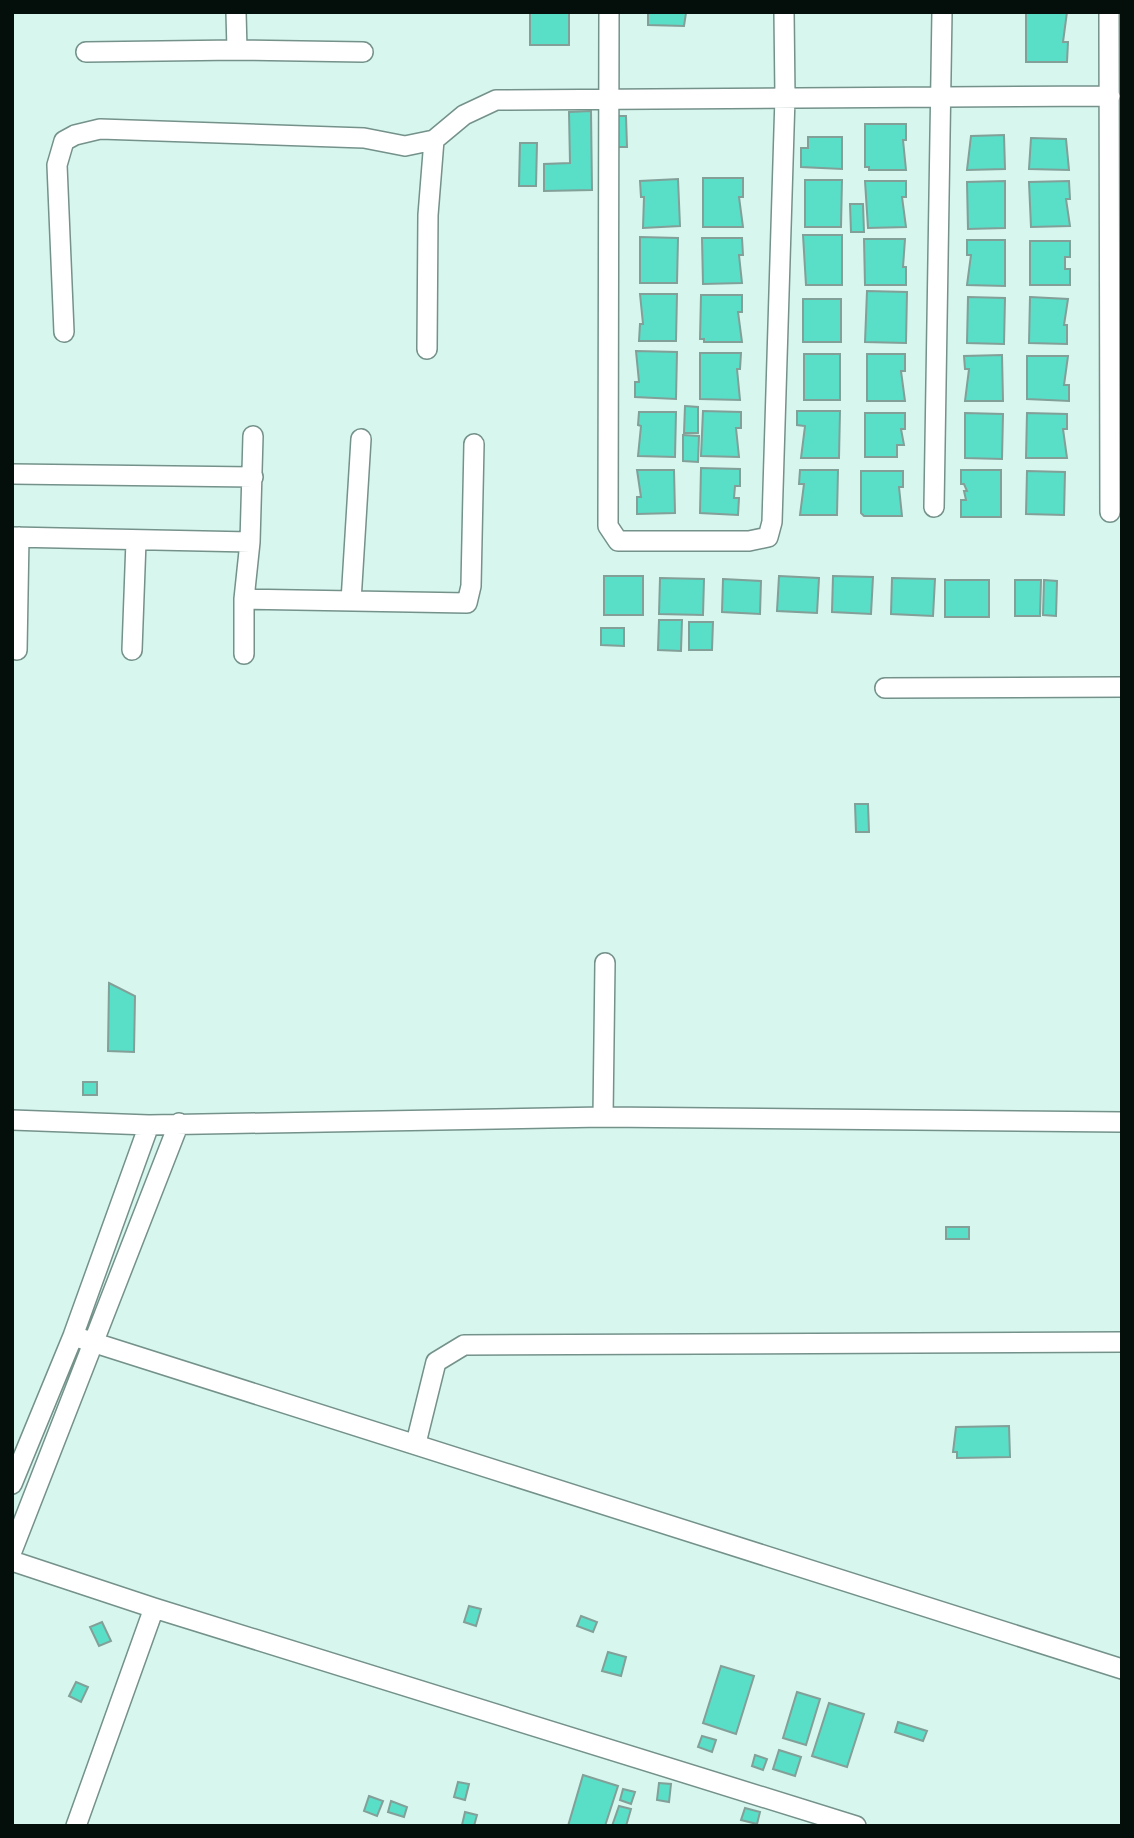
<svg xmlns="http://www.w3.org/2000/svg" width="1134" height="1838" font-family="'Noto Sans',sans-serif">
<rect width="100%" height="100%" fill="#d7f6ee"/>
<path fill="#59dfc8" stroke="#829f98" stroke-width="2" d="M530 12H569V45H530Z
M648 12H686V13L684 26 648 25Z
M1026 12H1067L1063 42H1068L1067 62H1026Z
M591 111 592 190 544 191V164L570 163 569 112Z
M616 116H626L627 147H617Z
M865 124H906V140H903L906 170H869V167H865Z
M1004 135 1005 169 967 170 971 136Z
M808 137H842V169L801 167V148H808Z
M1031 138 1066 139 1069 170 1029 169Z
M520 143H537L536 186H519Z
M703 178H743V197H739L743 227H703Z
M678 179 680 226 643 228 644 197H641L640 181Z
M805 180H842L841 227H805Z
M865 181H906V197H902L906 227 868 228Z
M1005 181V228L968 229 967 182Z
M1069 181 1070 199H1066L1070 226 1031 227 1029 182Z
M850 204H863L864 232H851Z
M803 235H842V285H806Z
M640 237 678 238 677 283H640Z
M702 238H742L743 255H739L742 283 703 284Z
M864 239H905L903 267H906V285H865Z
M967 240H1005V286L967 285 971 255H967Z
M1030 241H1070V257H1065V269H1070V285H1030Z
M867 291 907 292 906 343 865 342Z
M640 294H677L676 341H639L640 324H643Z
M701 295H742V312H738L742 342H704V339H700Z
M968 297 1005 298 1004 344 967 343Z
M1030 297 1068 299 1064 325H1067V344L1029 343Z
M803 299H841V342H803Z
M636 351 677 352 676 399 635 397V382H639Z
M700 353H741L740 369H737L740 400 700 399Z
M804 354H840V400H804Z
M867 354H905V371H901L905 401H867Z
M1002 355 1003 401H965L969 369H965L964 356Z
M1027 356H1068L1064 385H1069V401L1027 399Z
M685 406 698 407V433H684Z
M703 411 741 412V428H736L739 457 701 456Z
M797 411H840L839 458H801L805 426 797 425Z
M639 412H676L675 457 638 456 641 426 638 425Z
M865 413H905V429H901L904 445H897V457H865Z
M965 413 1003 414 1002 459 965 458Z
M1027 413 1067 414V429H1063L1067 458H1026Z
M683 435 699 436 698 462 683 461Z
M701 468 740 469V486H735L734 498H739L738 515 700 513Z
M637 470H674L675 513 637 514V497H641Z
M800 470H838L837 515H800L804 484H799Z
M961 470H1001V517H961V500H966L964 491H967L964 484H961Z
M861 471H903V487H899L902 516H864L861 513Z
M1027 471 1065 472 1064 515 1026 514Z
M604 576H643V615H604Z
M779 576 819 578 817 613 777 611Z
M833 576 873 577 871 614 832 612Z
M660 578 704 579 703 615 659 614Z
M892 578 935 579 933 616 891 614Z
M723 579 761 581 760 614 722 612Z
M945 580H989V617H945Z
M1015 580H1041L1040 616H1015Z
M1044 580 1057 581 1056 616 1043 615Z
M659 620H682L681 651 658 650Z
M689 622H713L712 650H689Z
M601 628H624V646L601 645Z
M855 804H868L869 832H856Z
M109 983 135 996 134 1052 108 1051Z
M83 1082H97V1095H83Z
M946 1227H969V1239H946Z
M1009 1426 1010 1457 957 1458V1452H953L956 1427Z
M469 1606 481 1609 476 1626 464 1622Z
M581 1616 597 1622 593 1632 577 1626Z
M102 1622 111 1641 99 1646 90 1627Z
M608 1652 626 1657 621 1676 602 1671Z
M721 1666 754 1676 736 1734 703 1723Z
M76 1682 88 1687 81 1702 69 1696Z
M797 1692 820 1699 806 1745 783 1738Z
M829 1703 864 1714 847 1767 812 1756Z
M898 1722 927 1731 923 1741 895 1732Z
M702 1736 716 1740 712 1752 698 1747Z
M779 1750 801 1757 795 1776 773 1769Z
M755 1755 767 1759 763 1770 752 1766Z
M583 1775 618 1786 605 1826H568Z
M458 1782 469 1784 465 1800 454 1797Z
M659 1783 671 1784 669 1802 657 1800Z
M623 1789 635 1792 631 1804 620 1800Z
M369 1796 383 1801 377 1816 364 1811Z
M391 1801 407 1807 404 1817 388 1812Z
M619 1806 631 1809 626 1826H612Z
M745 1808 760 1812 757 1824 741 1820Z
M465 1812 477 1815 474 1826 462 1825Z"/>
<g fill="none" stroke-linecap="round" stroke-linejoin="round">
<defs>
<path id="minor" d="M236 12 237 50 363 52
M609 12 608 526 618 541H749L768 537 772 522 785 97 784 12
M1109 12 1110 512
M86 52 237 50
M64 332 57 165 64 141 75 135 100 129 364 138 405 146 434 140 464 115 496 100 1110 96
M427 349 428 215 434 140
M12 474 253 477
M934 507 942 12
M12 537 250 542 244 599V654
M250 542 253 436
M244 599 467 603 471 586 474 444
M351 601 361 439
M17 650 19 537
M132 650 136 541
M885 688 1122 687
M603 1117 605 963
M12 1120 149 1125 603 1117 1122 1122
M73 1336 1122 1669
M416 1443 436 1362 464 1345 1122 1342
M12 1484 73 1336 149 1125
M12 1551 179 1123
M12 1561 154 1608 856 1826
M76 1826 154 1608"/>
</defs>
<use href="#minor" stroke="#74918a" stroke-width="22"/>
<use href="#minor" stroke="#fff" stroke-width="19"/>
</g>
<rect width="1134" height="1838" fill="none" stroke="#040e0b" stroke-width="28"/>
</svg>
